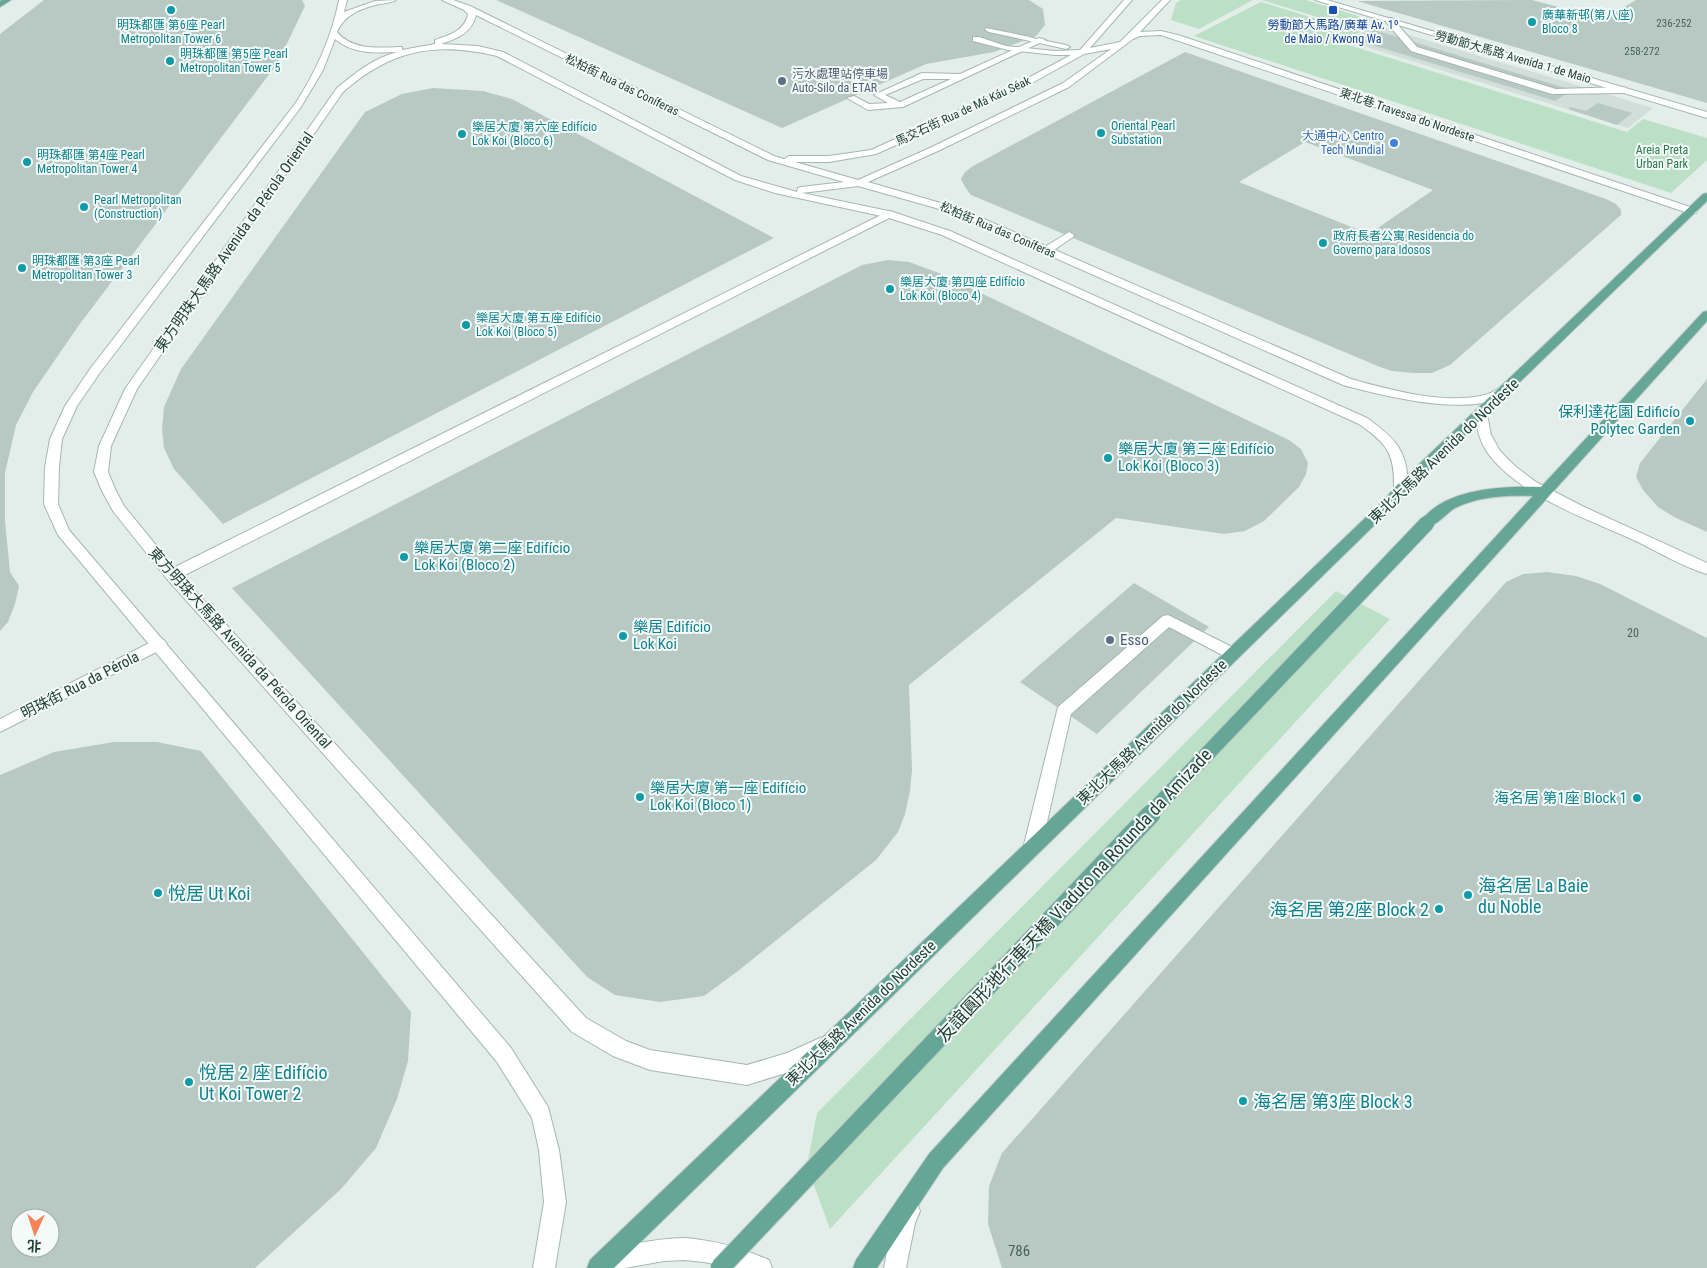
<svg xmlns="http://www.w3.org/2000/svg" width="1707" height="1268" font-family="'Roboto Condensed','Noto Sans SC',sans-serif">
<rect width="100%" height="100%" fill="#e3eeea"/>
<path fill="#d1ded9" d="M1376 25 1653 108 1628 128 1347 41Z"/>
<path fill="#bbe0c6" d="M1181 0H1253L1199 29 1171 20 1176 3Z
M1262 0H1306L1371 20 1357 29Z
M1261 2 1360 32 1342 43 1627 132 1643 119 1707 138V160L1671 193 1194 36Z
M1336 591 1390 619 830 1229 807 1166 817 1113Z"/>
<path fill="#b8c9c3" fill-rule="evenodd" d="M44 0H302L305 6 277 64 79 325 33 392 16 425 5 473V521L10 572 19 586 15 604 8 622 0 631V34Z
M496 0H1029L1043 9 1045 25 1036 36 994 52 926 64 782 128Z
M1532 0 1604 19 1636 0H1707V103L1357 1Z
M1374 30 1572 90 1555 101 1356 40Z
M1185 52 1606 199 1616 204 1621 210V215L1450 365 1432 373H1413L1392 371 1380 367 971 195 965 187 961 179 965 172 973 166ZM1305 142 1433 190 1369 234 1239 182Z
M433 88 483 91 512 99 774 238 223 524 174 469 164 448 162 429 164 407 181 369 365 112 402 94Z
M1598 103 1632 113 1617 125 1568 109 1571 107 1586 111Z
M888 260 909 262 939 273 1289 440 1301 449 1308 463 1306 474 1299 487 1264 521 1245 531 1224 534 1116 518 909 685 912 770 910 791 905 814 898 832 876 860 738 971 704 996 660 1002 615 995 587 977 232 588 862 265Z
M1707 379V532L1676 518 1658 507 1643 490 1636 477 1640 463Z
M1547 572 1576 576 1600 584 1707 638V1268H1002L988 1224 989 1186 1002 1153 1506 582 1523 574Z
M1134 583 1209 627 1097 734 1020 682Z
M114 742H157L201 751 411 1012 408 1061 397 1099 376 1148 341 1189 255 1268H0V775L54 752ZM20 1218H50V1248H20Z"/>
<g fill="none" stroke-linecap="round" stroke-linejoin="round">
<defs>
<path id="service" d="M1386 18H1392L1417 47 1556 89 1624 87 1628 90 1624 93 1552 94 1411 51 1386 22Z
M986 28 1030 37 1034 39 1030 41 989 32 985 30Z
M973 37H979L1012 48 1008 50 973 41Z
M1039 38 1046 40 903 107 868 110 847 98 854 96 869 104 888 103 874 95 922 73 960 74ZM923 79H951L900 102 885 95Z
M1069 232 1074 235 1073 237 1051 252H1043L1042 250 1043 248Z
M1168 615 1238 650 1241 654 1238 658 1233 660 1228 658 1169 627 1071 714 1041 849 1038 854 1032 857 1026 854 1023 849 1058 707 1163 616Z"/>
<path id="pedestrian" d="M889 211 893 212V216L177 579H167L165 575 167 571Z
M159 638 164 640 167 644 164 648 0 732V719Z"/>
<path id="minor" d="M339 0H347L344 12 375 1 396 0C391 3 386 3 380 4 362 8 345 14 337 32 352 50 377 48 399 47H402V50L435 44V40C449 35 465 31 468 14L464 10 442 0H453L470 6 774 156 784 159 789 156H829L871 150 1017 84 1071 55H1055L1008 50 1004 48 1005 46 1055 51 1080 50 1124 0H1132L1090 48 1120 42 1162 0H1170L1140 32 1161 31 1178 35 1696 209 1697 211 1696 213H1688L1161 35 1140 36 1133 39 1069 87 938 151 868 182 944 204 977 216 1351 379C1390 390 1445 405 1485 395 1494 393 1500 386 1509 383L1515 387C1485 423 1381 395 1343 385L969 220 936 208 858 186 802 193 893 212 950 231 1367 418C1397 440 1408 451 1408 489L1406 492H1396L1394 489C1395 453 1387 444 1359 424L942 235 886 217 775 193 735 180 497 56C435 41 391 50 343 92L137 389 111 446 108 472 116 491 124 506 177 571 586 1018 626 1041 650 1050 747 1065 787 1053 822 1037 829 1040 832 1047 829 1054 789 1072 747 1085 650 1070 613 1056 572 1032 167 579 113 511 102 491 94 472 99 446 125 389 337 88C355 73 374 58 397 52 376 53 352 54 335 39L323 70 301 107 99 374 77 406 62 439 59 467 58 504 69 530 511 1048 548 1107 559 1150 566 1202 555 1268H533L544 1202 539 1150 532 1118 497 1062 58 535 44 504 45 467 50 439 65 406 90 369 295 104C316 72 332 36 339 0ZM476 15 768 160 844 182 801 187 798 188 797 192 741 176 503 52 478 46 441 44C456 39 472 33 476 15ZM1111 49 1063 83 932 147 858 180 795 162H829L876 154 1023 88 1084 54Z
M1027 37 1066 45 1070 47 1066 49 1030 41 1026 39Z
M1481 410 1487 414 1491 435 1500 451 1516 467 1536 482 1582 506 1707 563V574C1683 567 1660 553 1638 542 1590 520 1524 498 1490 456 1480 443 1477 430 1475 414Z
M909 1200 917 1203 920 1211 915 1223 906 1268H884L893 1221 901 1203Z
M684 1238C715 1240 741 1248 769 1260L772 1268H733L704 1262 684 1260 664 1261 625 1268H597L595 1263 598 1255C626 1244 654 1239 684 1238Z"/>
<path id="tertiary" d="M1315 0H1327L1707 112V118Z"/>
<path id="primary" d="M2 0H11L0 7V1Z
M1707 193V201L1406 492 1394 506 614 1268H587L590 1260 1384 500 1396 486 1703 194Z
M1707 311V321L943 1168 877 1268H853L856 1260 929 1154 1533 496C1508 495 1479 496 1455 508 1445 514 1434 530 1422 526L1420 523C1442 488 1505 486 1541 487L1703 312Z"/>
</defs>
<use href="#service" stroke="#a5b7b1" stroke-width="2"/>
<use href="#pedestrian" stroke="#a5b7b1" stroke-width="2"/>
<use href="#minor" stroke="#a5b7b1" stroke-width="2"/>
<use href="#tertiary" stroke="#a5b7b1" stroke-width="2"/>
<use href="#primary" stroke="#c1cac8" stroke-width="2"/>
<use href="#service" fill="#fff" fill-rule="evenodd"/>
<use href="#pedestrian" fill="#fff" fill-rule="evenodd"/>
<use href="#minor" fill="#fff" fill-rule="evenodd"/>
<use href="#tertiary" fill="#fff" fill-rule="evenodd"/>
<use href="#primary" fill="#66a697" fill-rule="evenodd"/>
<defs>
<path id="primary-bridge-far1" d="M1149 815 1427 523"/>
<path id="primary-bridge" d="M720 1268 1151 814"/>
</defs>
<use href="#primary-bridge-far1" stroke="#c1cac8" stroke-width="17" stroke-linecap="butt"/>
<use href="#primary-bridge" stroke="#c1cac8" stroke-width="21" stroke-linecap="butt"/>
<use href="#primary-bridge-far1" stroke="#66a697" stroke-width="15"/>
<use href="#primary-bridge" stroke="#66a697" stroke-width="19"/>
</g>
<g fill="#0f9aa8" stroke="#f4faf7" stroke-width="2">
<circle cx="171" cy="10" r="5"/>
<circle cx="1532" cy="22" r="5"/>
<circle cx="170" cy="61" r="5"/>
<circle cx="1101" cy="133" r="5"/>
<circle cx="462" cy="134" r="5"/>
<circle cx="27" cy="162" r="5"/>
<circle cx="84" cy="207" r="5"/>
<circle cx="1323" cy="243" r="5"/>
<circle cx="22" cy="268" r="5"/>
<circle cx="890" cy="289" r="5"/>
<circle cx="466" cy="325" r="5"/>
<circle cx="1690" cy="421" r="5"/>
<circle cx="1108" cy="458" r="5"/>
<circle cx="404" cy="557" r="5"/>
<circle cx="623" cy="636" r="5"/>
<circle cx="640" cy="797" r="5"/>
<circle cx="1637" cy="798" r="5"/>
<circle cx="158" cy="893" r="5"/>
<circle cx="1468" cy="895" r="5"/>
<circle cx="1439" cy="909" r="5"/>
<circle cx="189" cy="1082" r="5"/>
<circle cx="1243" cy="1101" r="5"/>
</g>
<rect fill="#1a4fb4" stroke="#f4faf7" stroke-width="2" x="1328" y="5" width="10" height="10" rx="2.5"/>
<g fill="#5c6f8a" stroke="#f4faf7" stroke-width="2">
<circle cx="782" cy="81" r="5"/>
<circle cx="1110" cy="640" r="5"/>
</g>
<circle fill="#3f7fe0" stroke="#f4faf7" stroke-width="2" cx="1394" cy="143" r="5"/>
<g text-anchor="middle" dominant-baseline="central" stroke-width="4" stroke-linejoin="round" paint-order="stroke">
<g font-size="11" fill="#48635c">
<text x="1674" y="23">236-252</text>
<text x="1642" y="51">258-272</text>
</g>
<g font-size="12" fill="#0d838f" stroke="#f4faf7" text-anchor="start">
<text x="1542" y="15">廣華新邨(第八座)<tspan x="1542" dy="14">Bloco 8</tspan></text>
<text x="171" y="25" text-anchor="middle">明珠都匯 第6座 Pearl<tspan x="171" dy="14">Metropolitan Tower 6</tspan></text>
<text x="180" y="54">明珠都匯 第5座 Pearl<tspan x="180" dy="14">Metropolitan Tower 5</tspan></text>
<text x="1111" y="126">Oriental Pearl<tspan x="1111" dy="14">Substation</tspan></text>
<text x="472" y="127">樂居大廈 第六座 Edifício<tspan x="472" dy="14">Lok Koi (Bloco 6)</tspan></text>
<text x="37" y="155">明珠都匯 第4座 Pearl<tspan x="37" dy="14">Metropolitan Tower 4</tspan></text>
<text x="94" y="200">Pearl Metropolitan<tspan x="94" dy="14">(Construction)</tspan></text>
<text x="1333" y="236">政府長者公寓 Residencia do<tspan x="1333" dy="14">Governo para Idosos</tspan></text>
<text x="32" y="261">明珠都匯 第3座 Pearl<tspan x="32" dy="14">Metropolitan Tower 3</tspan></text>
<text x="900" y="282">樂居大廈 第四座 Edifício<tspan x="900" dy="14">Lok Koi (Bloco 4)</tspan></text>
<text x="476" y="318">樂居大廈 第五座 Edifício<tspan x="476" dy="14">Lok Koi (Bloco 5)</tspan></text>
</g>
<g font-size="12" fill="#164399" stroke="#f4faf7">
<text x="1333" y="25">勞動節大馬路/廣華 Av. 1º<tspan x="1333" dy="14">de Maio / Kwong Wa</tspan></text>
</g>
<g font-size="12" fill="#224139" stroke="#f4faf7">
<text transform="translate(1513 57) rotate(16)">勞動節大馬路 Avenida 1 de Maio</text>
<text transform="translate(622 85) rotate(26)">松柏街 Rua das Coníferas</text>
<text transform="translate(963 111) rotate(-25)">馬交石街 Rua de Má Káu Séak</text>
<text transform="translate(1407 115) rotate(19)">東北巷 Travessa do Nordeste</text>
<text transform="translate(998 230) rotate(23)">松柏街 Rua das Coníferas</text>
</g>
<g font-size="12" fill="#4e5e75" stroke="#f4faf7" text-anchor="start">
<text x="792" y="74">污水處理站停車場<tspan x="792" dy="14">Auto-Silo da ETAR</tspan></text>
</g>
<g font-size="12" fill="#366cbe" stroke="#f4faf7" text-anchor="end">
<text x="1384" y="136">大通中心 Centro<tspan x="1384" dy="14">Tech Mundial</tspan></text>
</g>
<g font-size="12" fill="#2a7a4b" stroke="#f4faf7">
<text x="1662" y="150">Areia Preta<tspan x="1662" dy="14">Urban Park</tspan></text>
</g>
<g font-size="12" fill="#48635c">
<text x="1633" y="633">20</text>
</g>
<g font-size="15" fill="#224139" stroke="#f4faf7">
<text transform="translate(234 242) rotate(-55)">東方明珠大馬路 Avenida da Pérola Oriental</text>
<text transform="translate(1444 451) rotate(-44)">東北大馬路 Avenida do Nordeste</text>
<text transform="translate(240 648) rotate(48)">東方明珠大馬路 Avenida da Pérola Oriental</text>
<text transform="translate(80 685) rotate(-27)">明珠街 Rua da Pérola</text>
<text transform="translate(1152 732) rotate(-44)">東北大馬路 Avenida do Nordeste</text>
<text transform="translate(861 1013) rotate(-44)">東北大馬路 Avenida do Nordeste</text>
</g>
<g font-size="15" fill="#0d838f" stroke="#f4faf7" text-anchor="start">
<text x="1680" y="412" text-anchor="end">保利達花園 Edificío<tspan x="1680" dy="17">Polytec Garden</tspan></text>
<text x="1118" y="449">樂居大廈 第三座 Edifício<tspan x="1118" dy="17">Lok Koi (Bloco 3)</tspan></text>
<text x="414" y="548">樂居大廈 第二座 Edifício<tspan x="414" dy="17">Lok Koi (Bloco 2)</tspan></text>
<text x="633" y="627">樂居 Edifício<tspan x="633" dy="17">Lok Koi</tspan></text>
<text x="650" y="788">樂居大廈 第一座 Edifício<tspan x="650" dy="17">Lok Koi (Bloco 1)</tspan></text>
<text x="1627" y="798" text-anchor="end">海名居 第1座 Block 1</text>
</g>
<g font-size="15" fill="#4e5e75" stroke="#f4faf7" text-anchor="start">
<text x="1120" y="640">Esso</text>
</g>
<g font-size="15" fill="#48635c">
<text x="1019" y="1251">786</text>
</g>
<g font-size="18" fill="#0d838f" stroke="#f4faf7" text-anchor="start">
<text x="1478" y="885">海名居 La Baie<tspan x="1478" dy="21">du Noble</tspan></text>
<text x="168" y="893">悅居 Ut Koi</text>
<text x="1429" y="909" text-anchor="end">海名居 第2座 Block 2</text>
<text x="199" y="1072">悅居 2 座 Edifício<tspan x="199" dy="21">Ut Koi Tower 2</tspan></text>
<text x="1253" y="1101">海名居 第3座 Block 3</text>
</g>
<g font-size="18" fill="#224139" stroke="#f4faf7">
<text transform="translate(1074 895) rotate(-47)">友誼圓形地行車天橋 Viaduto na Rotunda da Amizade</text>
</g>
</g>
<g transform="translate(35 1233) rotate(183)"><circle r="24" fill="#f4faf7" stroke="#a0b0ab"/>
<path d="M0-4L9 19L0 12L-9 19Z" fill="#f98357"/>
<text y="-8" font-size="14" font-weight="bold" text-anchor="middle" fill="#224139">北</text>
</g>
</svg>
